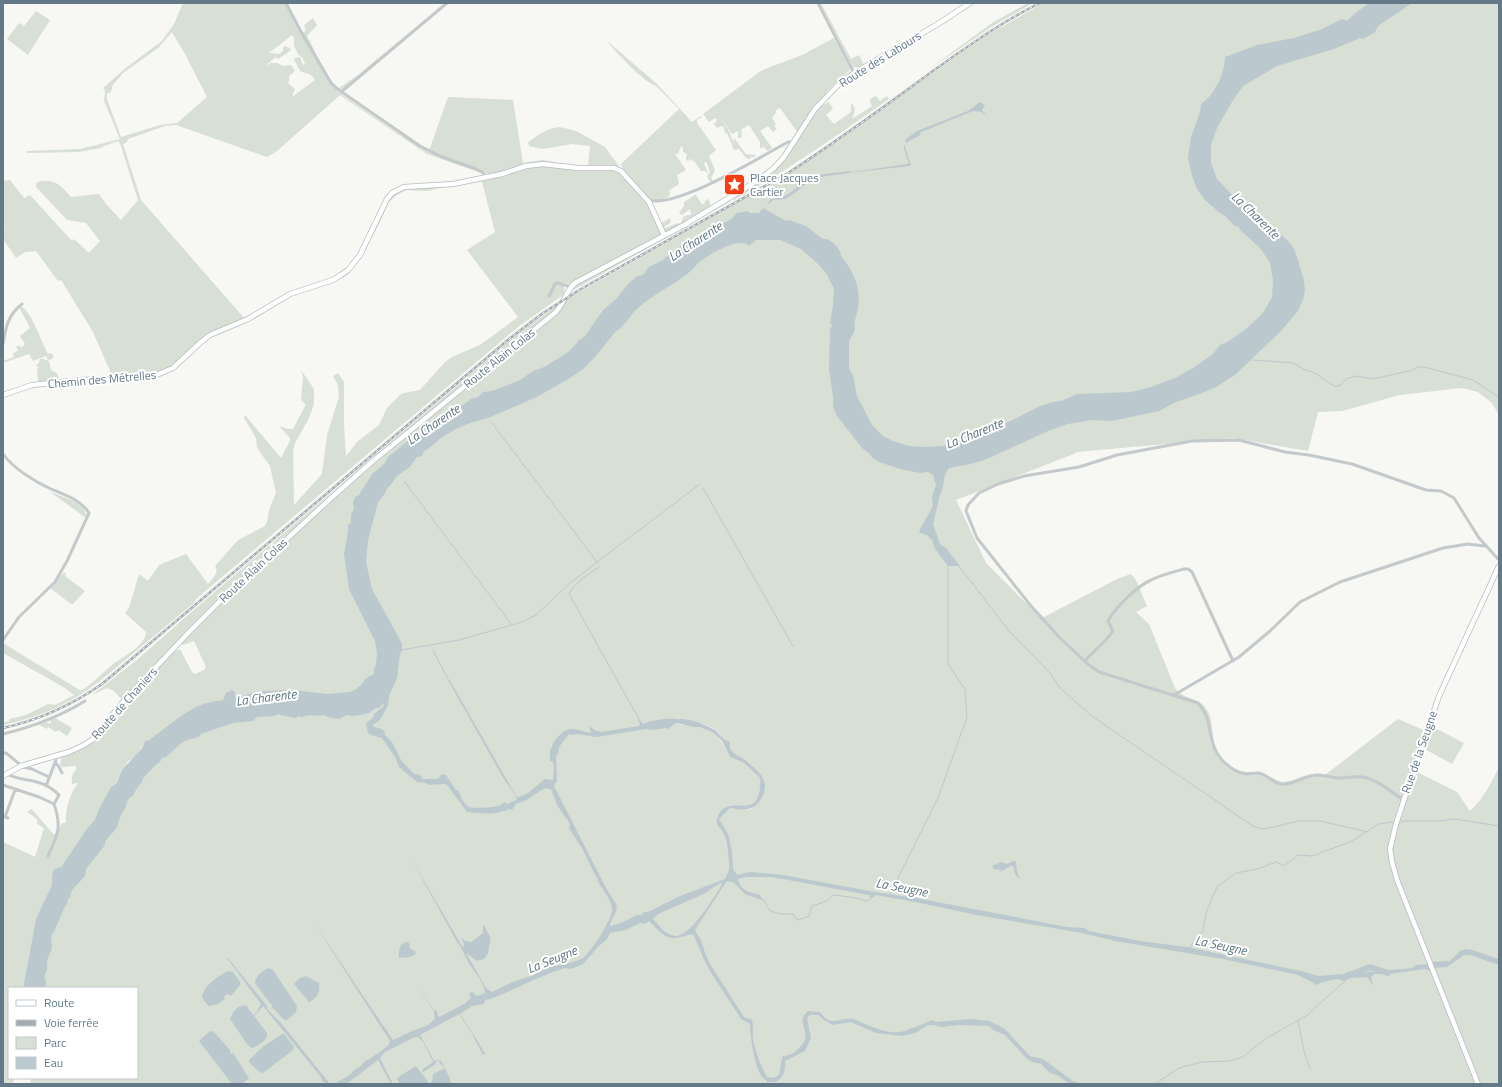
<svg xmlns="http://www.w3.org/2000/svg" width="1502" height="1087" font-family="'Titillium Web',sans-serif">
<rect width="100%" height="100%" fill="#f7f7f3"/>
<path fill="#d8dfd4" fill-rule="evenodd" d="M183 3H285L303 33 306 30 304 25 313 18 317 25 307 36C315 50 326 79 339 88L358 75 408 33 345 87 340 89 334 88 338 92 392 129 429 152 446 160 478 171 481 173 427 154 340 95 277 151 267 157 176 125 165 126 128 139 127 142 123 144 141 200 244 318C232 324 219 328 208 335 195 343 186 357 173 366 156 377 133 376 113 378L93 332 61 280 58 281 36 251 25 252 16 258 3 239V232L5 231 3 228V181L10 180 24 198 30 195 72 241 74 239 89 253 100 241 86 223 67 220 36 187 37 182C55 178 60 185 71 197L99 194 106 204 121 220 138 200 120 143 118 141 104 146 101 148 78 152 27 153V151L80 149 120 139 104 101 105 91 103 88 127 67 162 41 174 24ZM172 32 185 54 207 97 177 123 160 125 121 137 107 99V93H110L112 89V86L123 73 158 48ZM292 35 294 38V46L298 54 303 58 305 64 303 65 300 57 295 58 294 60 300 71C307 74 311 73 315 80L292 97 295 89 288 83 289 80V76L295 71 291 65 283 66 277 63H271L265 66 276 57 278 59 290 51 291 49 285 46 283 48V51L279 54 269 53Z
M820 3H821L851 59 859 55 864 65 857 68 853 67Z
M1028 3H1033L993 26 928 70 992 23Z
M1043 3H1499V415L1492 403 1478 392 1462 388 1400 395 1342 411 1318 412 1308 451 1233 438 1076 452V453L956 500 986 563 1029 606 1044 617 1117 579 1131 574 1136 580 1147 606 1136 612 1149 624 1175 688C1183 700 1200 697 1207 710 1215 723 1210 738 1217 751 1222 762 1234 771 1246 772 1251 772 1256 771 1261 773 1269 775 1275 781 1283 782 1291 782 1297 778 1304 776 1311 774 1318 774 1325 775L1398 719 1428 732 1431 726 1464 743 1452 764 1423 748 1415 771 1457 792 1470 811C1484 798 1491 783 1499 767V1084H30L31 1078H137V988H40L47 939 64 897 118 813 153 763 174 745 203 727 240 716 273 710 358 708 384 696 206 703 182 715 149 740 145 741C141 749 135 758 127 762V764L122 770 117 783 111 787 101 805 94 821 88 827 61 867 54 869 52 874V885L36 918 23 988H9V1078H14L13 1084H3V842L35 857 44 828 37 824V819L27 812 31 809C40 817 46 827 55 835L62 823H66C65 809 70 794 78 783L72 784C71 778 73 772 77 768L75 766 62 767 60 764 62 758 59 759V758L79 750 95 742 119 710 173 652 180 649 192 672 195 674 204 670 206 667 194 641 183 645 182 643 215 609V607L222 603 242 582 233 588 160 660 122 700 114 691 107 688 92 695 138 659 197 607 514 337 561 302 556 310 334 491 257 563 244 580 296 533V530L301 528 305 522 320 511V508L325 507 410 432 482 375 483 372 487 371 532 334 534 331 537 330 558 313 567 299 787 175 986 36ZM679 718 682 721C695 721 710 724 719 733 722 737 723 740 728 742L730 750 737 756 745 759 753 766 764 779 766 789 762 798 757 804 751 809 746 810C736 802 726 809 718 817L719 825 725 833 728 850C726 845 726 840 725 835 723 830 717 829 716 822 716 819 717 817 719 814 733 791 762 826 760 778L744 763 730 757 721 741 712 732 699 727H694L686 724 681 725 676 723 667 725 666 721Z
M36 11 50 20 28 55 7 39 19 23 24 26Z
M834 38 849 67 850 70 830 88 809 116 798 133 780 108 776 110V113L772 118 776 124 774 126 777 129 773 132 768 126 760 131 772 148 767 151 763 146 762 149 760 147V142L749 125 740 130 742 131 741 138H738V131L732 134 718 114 729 131 733 141H734V138L746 154 756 155 753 158 752 156 750 159H747L739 149 734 150 727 133H725L724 128 722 126 717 128 714 124 717 120 715 118 709 122 703 114 758 73 765 69 802 55Z
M606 40 656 83 692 122 701 116 702 117 697 120V123L716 150 709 156 715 170 711 178 713 181 710 182 707 176 710 172 706 161 704 164 708 173H707L705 171H701L695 162 690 159 688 161 686 160 687 154 683 152V148L681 146 678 154H675L686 170 677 175 679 184 667 192 670 191V195C665 201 653 202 646 198 640 193 624 172 621 164L679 109 656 86C642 81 616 52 606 40Z
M876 96 880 101 887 96 889 99C838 135 788 170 734 200L733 199 775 170 784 160 821 106 829 102 833 109 826 115 834 124 851 112V103C857 108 854 113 852 119L872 106 870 102V99Z
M448 97 513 100 523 163 543 160 557 163H543L489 174 429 151Z
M560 127 576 131 605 147 619 166 618 167H588L590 146 572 144 543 149 529 146 528 142C539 135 547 128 560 127Z
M534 166H546L608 169 618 171 646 201 661 233 657 237 569 284 563 283 565 290 563 295 518 327 196 599 195 602 100 681C71 703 39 718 3 725V723L9 721V719L26 715 48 704 55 705 74 695 65 688 3 653V643L81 691C93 683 102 673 113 664 123 657 146 645 146 632L125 613 129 608 139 574 148 581 159 565 186 554 208 584C212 579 220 572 215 566L238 540 265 526 267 522 269 510 276 493 270 466 257 448 256 438 244 418 245 415 281 458 290 441V438L279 426 288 429H293L305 406V404L301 400 303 377 301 370 314 389V404L309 418 295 443 293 451 294 505 322 474 327 435 339 397 338 385 333 376 338 373 344 382V424L346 456 358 441 379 425 387 408 400 395 404 393 420 390 445 362 452 357 480 345 518 317 467 250 495 232 482 182 479 181 436 189 427 191 406 190 397 195 389 202 376 230 354 267 346 276 331 282 350 270 384 206 392 195 403 189 428 187 512 172Z
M695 195H696L702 204H704L707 199 709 200 711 207 730 200 731 201 570 292 574 286 666 233 663 232 660 224 670 218 671 221 669 224 664 227 665 228 678 223 681 224 683 217 687 215H691L690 209 682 215 679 213 684 206V202Z
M20 306C31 309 42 344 48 354L51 353 54 356 52 359 48 360 46 356 33 361 29 354 3 363V361L14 357 13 354 18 350 16 347 19 345 21 348 25 344 20 336 30 328 19 307Z
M40 359H43L49 361 51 370 57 373 59 379V381H54L50 377 49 382 38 381 37 369 39 368 36 365 39 363Z
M49 491C60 497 88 502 86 518Z
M64 572 66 574 65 576 85 591 73 604H71L50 588Z
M55 718 72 728 67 736 58 730 56 732 48 727 47 729 39 725 46 722 50 724 51 723 50 721Z"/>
<path fill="#bbc9ce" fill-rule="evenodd" d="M1369 3H1412L1378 26 1375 32 1363 39 1360 38 1334 49 1277 66 1243 86 1232 102 1217 128 1211 145V163L1217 179 1237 200 1269 223 1292 245 1295 251 1304 280 1305 291 1303 300 1298 311 1282 330 1235 375 1216 387 1202 393 1176 402 1159 411 1112 421 1092 420 1068 424 1048 431 987 459 971 464 949 468C942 476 945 487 940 495L933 524 940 544 946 548 960 566H948L935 549 932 540 927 535 920 533 919 531 933 506 932 497 936 485 933 475 928 472 920 473 900 469 879 462 872 458 871 455 862 448 837 416 833 406V397L829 369 830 330 832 325 830 323 833 305 834 289 826 273 818 264 801 249 780 240H756L749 246C739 236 711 254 702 260 696 264 692 271 686 275 670 287 652 295 637 309 629 316 624 328 616 331L595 357 582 370 565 381 537 397 488 418 470 423 456 429 441 438 428 449 424 451 422 456 417 457 410 467 397 476 390 486 387 488C386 493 381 499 378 502L368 541 366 562 372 589 398 636 402 644V651L400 654 397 678 389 696 388 706 380 720 375 723 373 726C379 730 384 726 385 735L392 742 401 760 412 772 416 775 417 774 421 776 423 779H438L442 774 446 775 456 790H458C460 795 464 804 469 807 475 809 492 807 499 806L504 802 507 804 516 800 517 798 502 776 448 680 449 679 516 796 519 797 528 793 545 779 553 780 554 768 553 762 550 761V749L552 748C552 743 554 741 558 737 568 724 577 730 591 733L589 725 594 730 601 732 639 726 640 724 638 720 639 719 643 724C646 723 649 721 652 721 673 716 694 718 713 729 720 733 721 739 730 742 730 744 729 746 730 748 732 754 740 756 744 759 748 761 746 761 749 763 762 774 772 784 760 801 752 812 741 810 730 808L719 819 726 830 729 837 732 852 733 869 737 875 750 872 783 875 875 892 916 898 1067 927 1085 928 1089 931 1140 941 1187 947 1305 972 1318 976 1403 969 1412 968 1416 965 1428 964 1430 971 1425 969 1389 974H1375L1371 977 1373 986 1367 977 1351 978 1344 981 1338 979 1322 982 1317 985 1298 975 1223 959 1115 941 1082 933 977 915 920 903 876 895 870 899V895H869L772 877H746L738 879C739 889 750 894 759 894L763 900C758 898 752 897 747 895 739 891 736 879 726 882L695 930 697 934 702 942 705 953 710 964 744 1017 752 1020C754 1026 752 1032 753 1039 756 1053 760 1065 767 1077 785 1081 778 1065 783 1056 788 1056 793 1054 797 1050 815 1034 798 1028 804 1015L808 1011 820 1012C832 1029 839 1016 854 1019 858 1020 861 1023 865 1024 879 1030 898 1037 911 1028H913L933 1020 936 1022 971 1019 989 1021 998 1025 1005 1029 1030 1056 1043 1059 1073 1081 1082 1084H1070L1057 1075 1050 1073 1041 1064 1032 1062 1026 1058 1005 1035 993 1030 989 1026 959 1025 942 1027 933 1025H928L915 1033 902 1036 876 1033 851 1022 833 1025 822 1019 819 1015H810L807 1018 811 1038 805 1051 785 1061C785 1071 785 1076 776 1082 772 1082 768 1082 764 1079 755 1072 750 1035 750 1024L741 1019 710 971 704 960 694 936 691 934C667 942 666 938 649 921L645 924 640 923 626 930 610 933 607 939 598 947 583 964 571 969 565 968 553 972 524 984 521 986 491 999 485 1000 484 1004 471 1006C468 1010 464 1010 460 1014L477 1040 485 1054 483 1055 471 1032 459 1014 420 1035 434 1061 440 1060 444 1066 443 1067 439 1062 440 1061 438 1060 434 1065 423 1072 422 1070 433 1062 423 1042 418 1037H415L385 1052 380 1058 393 1084H391L378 1060 349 1082 345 1084H334L351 1074 354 1070 361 1066 366 1060H368L388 1046 390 1041 314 923 393 1040 410 1032 428 1025 435 1019 434 1011 412 979 434 1010 437 1011V1013L439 1017 464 1004 471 998 469 993 473 992 475 995 478 996 485 993C484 982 476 974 470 965 465 957 463 949 457 942L409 855 463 948 464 945 461 937 465 941 471 942 483 933V924L491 938 488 953 484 959 477 961 466 953 486 988 492 992C505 985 518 979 532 976 536 974 538 971 542 969 554 965 573 964 583 958 591 952 614 917 612 908 612 902 603 889 599 884V882L597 881 598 878 595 875 583 850 569 828 570 824 557 805 551 789 546 788 540 791 527 800 516 804 512 810 509 809 505 811H503C495 815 477 813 467 812L447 785 444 784 429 785 426 783 417 782 399 767 395 757 382 738 371 735 368 733 366 723 373 718 374 714 384 706 383 703 379 708H376L369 713 355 716 347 715 339 719 327 717 324 715C316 717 309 713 302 717L299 716 296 718C290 716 285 717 279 714L274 716 257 717 253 721 233 723 201 734 199 737 187 740 180 744 166 757 162 758 160 762C154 765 149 773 143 778 142 785 135 788 134 795 129 797 126 802 126 807 121 813 119 820 117 827 115 831 108 837 105 842V845L86 869 85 876 72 890 70 897 68 899 67 904 65 906 54 932 52 934C51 938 51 942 52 946 52 950 50 952 49 955 45 963 50 969 44 976L46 982 45 988H23L36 918 52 885V874L54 869 61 867 88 827 94 821 101 805 111 787 117 783 122 770 142 748 145 741 149 740 182 715 196 707 206 703 223 700 226 693 232 690 235 692V698H239L242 696 261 691 294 690 327 694 350 692 355 690 363 683 365 679 374 674V669L376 665 377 653 375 641 349 589 344 554 348 532V525L351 523V514L354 509 353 503 355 497 359 495 372 474 384 464 388 457 437 417 447 412H452L471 399 478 397 483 392 492 391 520 380 533 371 544 367 567 353 576 344 578 341 585 336 603 310 617 298 627 285 637 276 643 275 649 267 661 261 686 242 730 220 737 213 747 211 750 213H759L763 208 786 221 789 220 806 226 823 239H827C833 242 841 249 841 256 854 272 861 287 858 308 857 315 853 322 855 330L849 341V368L853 375 857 396 872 425 883 436 893 441 909 446 928 447 954 445 981 436 1040 406 1053 402 1061 401 1077 394 1131 392 1151 387 1175 378 1193 368 1213 354 1220 345 1227 342 1246 329 1263 313 1272 297 1273 280 1270 263 1261 249 1240 230 1239 227 1235 226 1225 216 1220 213 1205 200 1197 189 1192 176 1188 158 1191 137 1200 112 1201 104 1210 96 1219 82 1224 67 1225 57 1257 45 1294 38 1322 29 1342 19 1347 21 1354 14ZM676 723 694 727H699L712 732 722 741 730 757 744 763 760 778C762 828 728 788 717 818 714 826 721 828 724 834 727 840 730 863 729 870 728 873 726 876 725 879L680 896 648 912H644L641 915H637L621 923 611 926 610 924 616 911 617 906 605 886 554 786 557 781 556 756 558 754 559 747 569 734 574 735 577 734 597 737 646 729 653 730 665 728 668 729ZM721 883 722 884 720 888C712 900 690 937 675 936 665 935 659 925 653 919L658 914 706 893 712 888Z
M980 102 985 105 982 110 988 117 982 112 973 111 921 132 920 135 906 143 905 141 906 139 917 131 968 111Z
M904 144 911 165 910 166 856 172 813 178 795 193 785 199 773 200 766 206 771 199C791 198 796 185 811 178 822 173 834 173 845 172L848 171 852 172 908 164 909 163 904 149Z
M1013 861H1016L1017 872 1020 878C1014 876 1015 872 1013 866H1011L1000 872 1001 870 994 869 992 866 1001 862 1007 864Z
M406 942 409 943 410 948 416 952 415 954 411 957 399 958V951L401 945Z
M1466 949 1472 950 1499 959V965L1470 955H1464L1447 967 1433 968 1431 962 1450 961 1460 951Z
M227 958H228L267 1006V1009L281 1023 330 1084 323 1082 321 1077 263 1006 254 1016 267 1033V1037C263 1042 258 1047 251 1048L247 1044 230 1019C234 1010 237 1006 246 1005L253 1015 256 1013 261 1004Z
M268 968 273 970 297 1006 296 1012 286 1021 282 1018 272 1007V1005L269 1002 255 983C256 976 262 971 268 968Z
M228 971 233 972 240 982V985L231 996 227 994 224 997 225 999 218 1004 209 1006 204 1001 202 995C207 983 217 977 228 971Z
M306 976 319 983C320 991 318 999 309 1002L294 984 300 978Z
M210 1031 214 1032 230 1050V1054L233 1053 241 1065 249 1079 241 1084H232L199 1041Z
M282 1034H284L294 1047 293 1050 263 1073 258 1071 249 1062V1060L264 1046Z
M416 1066 429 1083 432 1082 433 1074 445 1068 450 1079 451 1084H400L397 1079 398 1077Z"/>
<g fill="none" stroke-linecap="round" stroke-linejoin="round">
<path stroke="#bbc9ce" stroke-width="1" d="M1253 360 1293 363 1303 369 1315 373 1334 386H1339L1348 378 1358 376 1372 379 1409 371 1419 367H1424L1473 380 1499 397
M492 423 597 562
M404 481 512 625
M703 488 793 646
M958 566 966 575 1009 631 1050 673 1061 689 1093 717 1253 826 1262 829 1269 828 1299 821H1320L1368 832
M599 567C591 572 572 585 569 594L639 719
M401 650 459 640 522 622 536 615 569 584 597 562 700 484
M433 650 448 679
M1399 823 1403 821H1439L1455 819 1499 826
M890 894 938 798 967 717 965 689 948 664V566
M763 899 770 911 781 914H793L795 918 798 920 809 916 812 906 827 901 831 896 835 895 856 898 866 901 870 899
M1189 948 1203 931 1206 913 1217 887 1236 873 1257 869 1276 862 1284 866 1298 855 1312 856 1350 842 1379 824 1393 822
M1298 1021 1304 1051 1310 1069
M1267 1038 1306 1016 1347 979
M766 1079 769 1084
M1155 1084 1179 1068 1202 1062 1229 1061 1243 1057 1265 1039"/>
<path stroke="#bbc9ce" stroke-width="6" d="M1348 975 1352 974 1370 967 1388 973"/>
<defs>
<path id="secondary" d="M3 395 32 385 80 380 129 378 154 376 173 368 201 342 210 335 248 319 290 294 333 280 341 275 348 270 360 255 387 199 392 193 404 187 453 184 502 174 526 166 543 164 578 168H614L621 171 649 202 664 235
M3 776 21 766 69 752 84 745 93 739 123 702 190 631 220 601 330 499 373 461 556 312C564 303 566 291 575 283L686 224 760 179 774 168 784 157 815 109 840 83 854 73 938 24 970 3
M1478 1084 1397 880 1392 862 1390 849 1396 824 1404 800 1439 696 1499 566"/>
</defs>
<use href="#secondary" stroke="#b6bcc1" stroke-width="6"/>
<path stroke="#c4c9cc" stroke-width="3" d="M286 3 300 30 331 83 336 88 420 146 442 157 476 169 482 172 487 177
M818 3 854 73
M341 92 447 3
M648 200C676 209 760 157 788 142H794
M549 296 555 284 558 283 571 287
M3 344C6 326 8 315 22 304
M3 454C13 468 35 482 51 489 65 495 81 500 89 513L67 561 55 582 19 617 3 640
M1085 661C1094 650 1105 643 1113 631L1108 621C1115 608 1137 586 1151 580 1161 575 1173 572 1184 569H1188L1192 572 1233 661
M1174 695 1239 657 1270 631 1300 602 1340 582 1443 548 1468 544 1484 546
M3 734C32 727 59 717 85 701
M3 753H6L23 767 32 769 49 777
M55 762 59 767 62 773
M7 774C18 780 29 779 40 783 47 785 54 790 59 795L54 804
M3 785 39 797 54 804C62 827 58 834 48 856
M46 786 56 760V757
M1404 800C1392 793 1380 781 1367 778 1357 775 1349 778 1340 778 1332 778 1323 774 1315 775 1304 776 1292 786 1280 784 1272 782 1267 774 1258 773 1254 773 1250 774 1246 774 1237 773 1229 767 1223 761 1205 742 1215 721 1198 703L1099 672 1089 665 1060 638 1031 606 977 538 966 511 968 505 979 493 998 484 1024 476 1079 467 1117 455 1192 441 1239 440 1285 452 1309 455 1352 464 1426 490 1441 491 1454 498 1479 538 1499 560
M8 818 5 817 15 790"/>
<use href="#secondary" stroke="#fff" stroke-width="4.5"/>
<defs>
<path id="rail" d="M3 728C39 720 72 705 102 684L509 339 543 313 581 289 788 173C839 140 888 104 937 68 970 45 1003 21 1040 3"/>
</defs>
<use href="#rail" stroke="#a4acb1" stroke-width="2.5"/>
<use href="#rail" stroke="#fff" stroke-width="1" stroke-dasharray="3" stroke-linecap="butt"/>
</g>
<defs>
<symbol id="sight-square" viewBox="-11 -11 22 22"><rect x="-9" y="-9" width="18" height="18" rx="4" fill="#f53c15" stroke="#fff"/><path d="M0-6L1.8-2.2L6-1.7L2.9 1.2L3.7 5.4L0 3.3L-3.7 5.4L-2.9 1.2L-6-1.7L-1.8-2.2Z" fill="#fff"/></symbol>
</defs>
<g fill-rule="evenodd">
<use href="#sight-square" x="722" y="172" width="25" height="25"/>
</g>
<g text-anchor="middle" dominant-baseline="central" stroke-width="4" stroke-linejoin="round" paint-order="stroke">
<g font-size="12" fill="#637988" stroke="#fff">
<text transform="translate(880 59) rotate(-32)">Route des Labours</text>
<text transform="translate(499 358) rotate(-39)">Route Alain Colas</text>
<text transform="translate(102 379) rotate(-5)">Chemin des Métrelles</text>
<text transform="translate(253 570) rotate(-43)">Route Alain Colas</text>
<text transform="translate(124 703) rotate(-48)">Route de Chaniers</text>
<text transform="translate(1419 752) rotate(-71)">Rue de la Seugne</text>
</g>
<g font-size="12" fill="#637988" stroke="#fff" text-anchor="start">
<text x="750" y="177">Place Jacques<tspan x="750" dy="14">Cartier</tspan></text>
</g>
<g font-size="13" font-style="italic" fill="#5a767d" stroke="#fff">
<text transform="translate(1256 215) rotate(44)">La Charente</text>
<text transform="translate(695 241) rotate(-33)">La Charente</text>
<text transform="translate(433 424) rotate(-34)">La Charente</text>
<text transform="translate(974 433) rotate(-22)">La Charente</text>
<text transform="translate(266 697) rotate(-7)">La Charente</text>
<text transform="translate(902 887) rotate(11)">La Seugne</text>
<text transform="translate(1221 945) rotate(12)">La Seugne</text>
<text transform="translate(552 959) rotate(-22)">La Seugne</text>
</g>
</g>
<rect width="1502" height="1087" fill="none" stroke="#637988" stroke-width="8"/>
<rect x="8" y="987" width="130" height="92" fill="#ffffff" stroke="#c1c9cf"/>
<rect x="16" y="1000" width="20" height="6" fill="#ffffff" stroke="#c1c9cf"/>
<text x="44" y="1007" font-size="12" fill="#637988">Route</text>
<rect x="16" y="1020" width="20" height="6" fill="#a4acb1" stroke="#c1c9cf"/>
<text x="44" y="1027" font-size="12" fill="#637988">Voie ferrée</text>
<rect x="16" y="1037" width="20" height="12" fill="#d8dfd4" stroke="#c1c9cf"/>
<text x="44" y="1047" font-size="12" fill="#637988">Parc</text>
<rect x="16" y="1057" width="20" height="12" fill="#bbc9ce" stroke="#c1c9cf"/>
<text x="44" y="1067" font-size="12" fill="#637988">Eau</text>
</svg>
